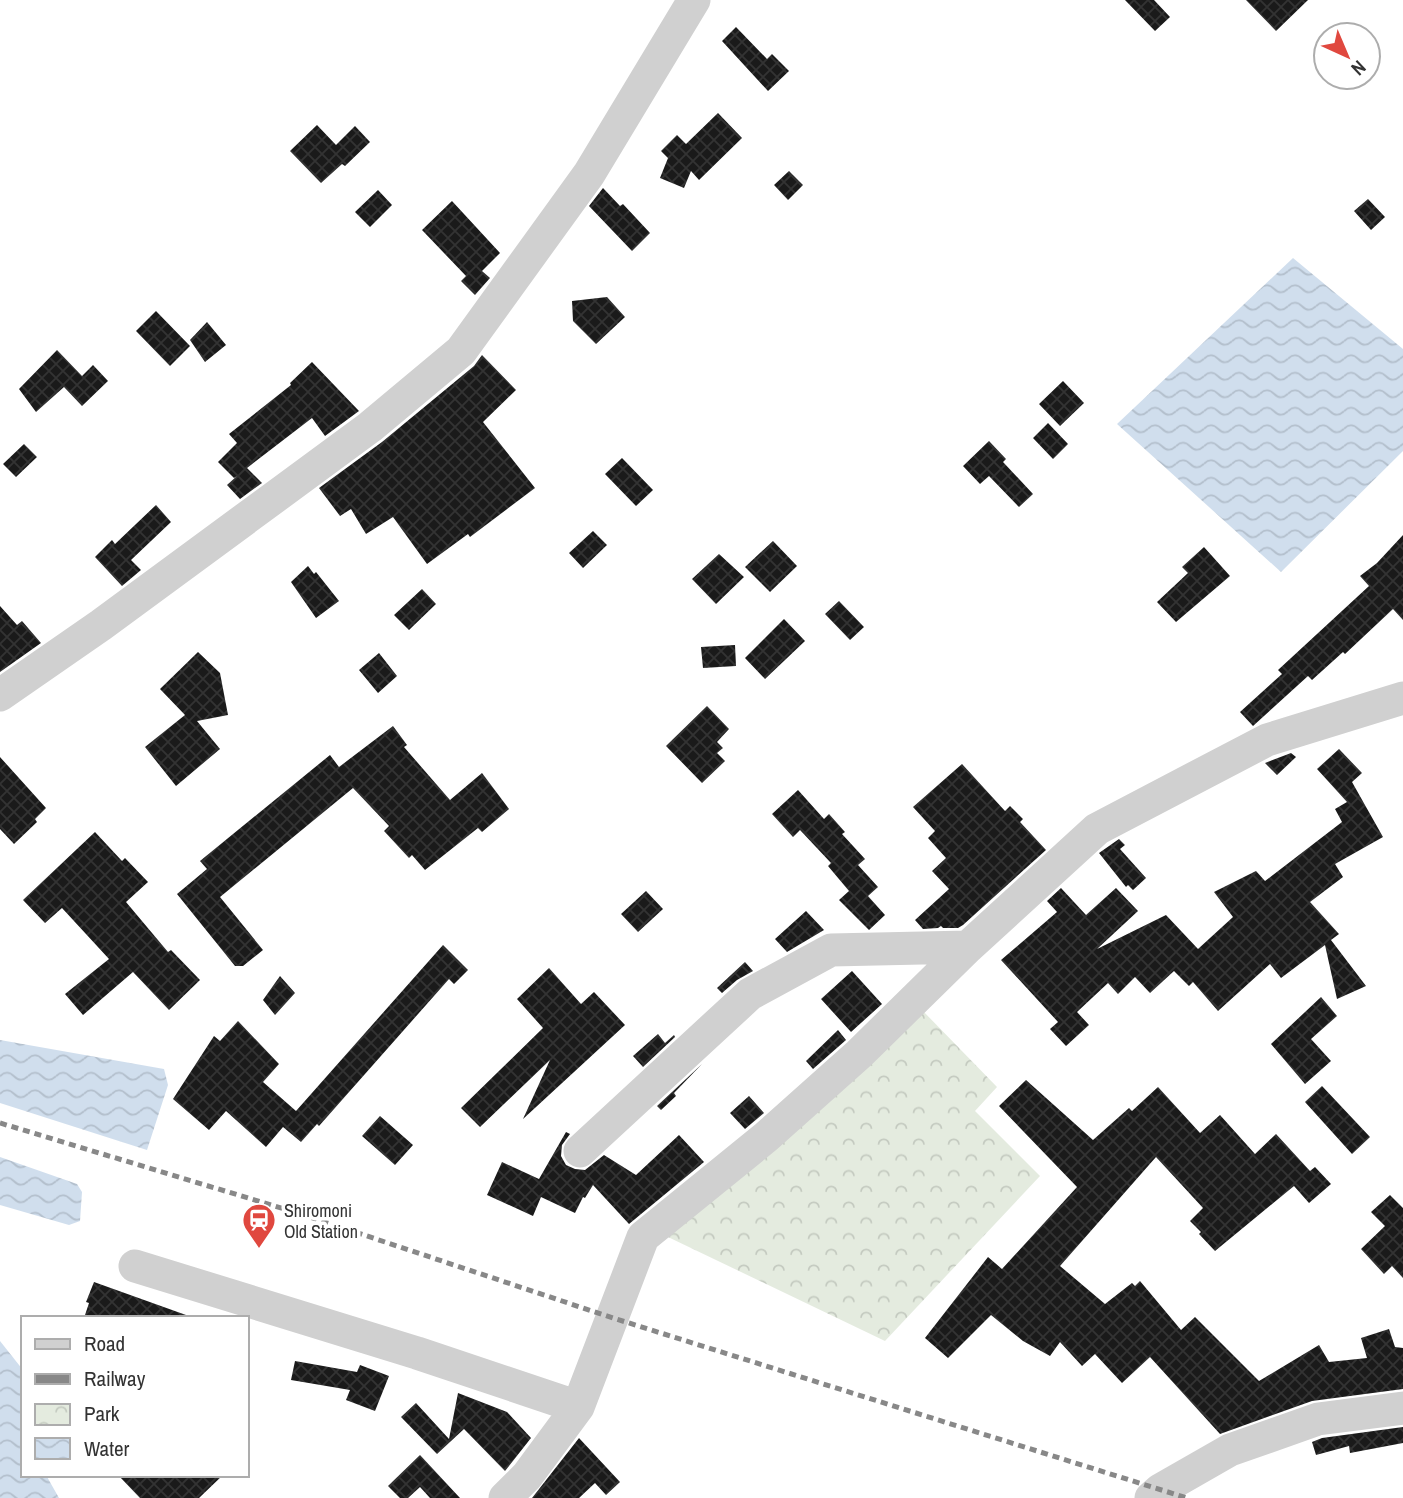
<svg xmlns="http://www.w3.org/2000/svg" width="1403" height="1498" font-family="'Archivo Narrow',sans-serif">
<defs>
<pattern id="park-crowns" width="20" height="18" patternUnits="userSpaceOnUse" patternTransform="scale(1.75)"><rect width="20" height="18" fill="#e4ebdf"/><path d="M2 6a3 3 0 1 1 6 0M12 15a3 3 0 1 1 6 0" fill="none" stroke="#c4cac0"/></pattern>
<pattern id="water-waves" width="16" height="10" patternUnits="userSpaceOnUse" patternTransform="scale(1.75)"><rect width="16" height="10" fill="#d0deed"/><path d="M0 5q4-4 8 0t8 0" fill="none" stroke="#b3bfcc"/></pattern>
<pattern id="building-cross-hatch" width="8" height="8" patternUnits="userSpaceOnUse" patternTransform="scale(1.75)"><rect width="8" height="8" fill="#1a1a1a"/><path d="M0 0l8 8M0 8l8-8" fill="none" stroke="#333"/></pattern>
</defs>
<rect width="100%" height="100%" fill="#fff"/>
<path fill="url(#park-crowns)" d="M922 1010 997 1087 975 1111 1040 1176 885 1341 668 1237Z"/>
<path fill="url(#water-waves)" d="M1293 258 1403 349V451L1281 572 1117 424Z
M0 1040 164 1069 168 1085 147 1150 0 1103Z
M0 1157 77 1184 82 1192 80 1221 69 1225 0 1205Z
M0 1341 23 1370V1475H46L59 1498H0Z"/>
<path fill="url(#building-cross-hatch)" d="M1125 0H1154L1170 17 1155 31Z
M1246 0H1308L1276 31Z
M736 27 767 59 772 54 789 71 768 91 722 41Z
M718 113 742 138 699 180 691 171 684 188 660 178 668 158 661 151 677 135 686 144Z
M317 125 336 145 355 126 370 142 345 166 342 164 321 183 290 151Z
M789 171 803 185 788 200 774 185Z
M603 188 620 206 623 204 650 233 632 251 589 206Z
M378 190 392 205 370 227 355 212Z
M1368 199 1385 217 1371 230 1354 211Z
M452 201 500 253 482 271 490 278 475 295 461 281 466 276 422 230Z
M607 297 625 317 596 344 573 321 572 301Z
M156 311 190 346 170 366 136 331Z
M207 322 226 345 205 362 190 340Z
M57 350 82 376 93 365 108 381 82 406 64 387 36 412 19 389Z
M482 355 516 390 483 422 535 488 470 537 468 534 427 564 393 517 366 534 351 509 340 516 319 488 382 442 474 366Z
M312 362 359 411 325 436 312 418 247 468 262 483 240 499 227 485 237 476 234 478 218 462 237 443 229 434 291 385 290 383Z
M1063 381 1084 403 1060 426 1039 404Z
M1048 423 1068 444 1053 459 1033 438Z
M989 441 1006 459 1003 462 1033 494 1019 507 989 476 980 484 963 466Z
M24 444 37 457 16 477 3 464Z
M622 458 653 490 636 506 605 474Z
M156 505 171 522 131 560 141 570 122 586 95 557 112 540 115 544Z
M593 531 607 545 583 568 569 553Z
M1403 535V620L1393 609 1345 654 1343 652 1312 680 1308 676 1253 726 1240 712 1282 674 1278 670 1369 586 1360 576 1377 563Z
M773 541 797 566 770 592 745 567Z
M1204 547 1230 576 1176 622 1157 602 1188 573 1182 567Z
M719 554 744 577 716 604 692 579Z
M308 566 314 574 316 572 339 601 316 618 291 582Z
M422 589 436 604 409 630 394 615Z
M839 601 864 627 850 640 825 614Z
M0 606 17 625 22 621 41 643 0 672Z
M784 619 805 641 765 679 745 658Z
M735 645 736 666 703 668 701 647Z
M198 652 220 673 228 715 197 721 220 749 176 786 145 747 185 715 160 689Z
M379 653 397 676 378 693 359 670Z
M707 706 729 729 717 742 723 748 717 753 725 761 702 783 666 746Z
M393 726 407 745 404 747 450 800 482 773 509 809 482 832 478 828 425 870 412 855 409 858 384 831 389 826 353 788 220 897 263 950 243 966H235L177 894 207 869 200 861 330 755 339 767Z
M1339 749 1362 773 1352 782 1383 837 1335 864 1343 877 1310 902 1339 934 1331 940 1366 986 1337 999 1325 945 1281 978 1270 964 1218 1011 1193 982 1189 986 1174 971 1150 993 1135 977 1118 994 1108 983 1077 1012 1089 1025 1066 1046 1050 1029 1058 1022 1001 960 1057 912 1047 901 1061 888 1086 915 1116 888 1138 911 1097 949 1166 915 1198 949 1233 917 1214 892 1256 871 1265 881 1342 822 1335 809 1347 802 1317 769Z
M1291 753 1296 757 1277 775 1265 763Z
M0 757 46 808 35 819 37 822 14 844 0 829Z
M962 764 1005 811 1010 806 1023 819 1020 822 1046 850 963 925 958 928H943L941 926 938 928 923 929 915 920 949 889 932 871 946 858 928 838 935 831 913 807Z
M798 790 824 819 829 814 845 832 842 834 865 859 858 865 878 887 868 896 885 915 869 930 839 900 849 891 828 866 831 863 800 830 793 837 772 814Z
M95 832 122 861 125 858 148 882 126 902 168 952 171 950 200 980 169 1010 133 972 83 1015 65 994 109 959 62 908 45 923 23 900Z
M1119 839 1125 845 1120 849 1146 878 1133 890 1128 885 1126 887 1099 853Z
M646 891 663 909 638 932 621 914Z
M806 911 824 930 787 952 775 939Z
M443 945 468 970 454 984 449 979 319 1126 317 1124 301 1142 283 1127 266 1147 226 1111 209 1130 173 1099 214 1036 220 1041 238 1021 279 1064 263 1082 296 1111Z
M745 962 753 971 737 980 722 993 717 988Z
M549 968 581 1004 594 992 625 1025 523 1119 550 1060 480 1127 461 1108 543 1028 517 999Z
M852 971 882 1004 851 1032 821 999Z
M280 976 295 993 275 1015 263 1000Z
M1321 997 1337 1016 1311 1039 1331 1061 1305 1084 1271 1044Z
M838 1030 846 1040 813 1069 806 1061Z
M658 1034 665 1043 674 1035 675 1037 643 1067 633 1056Z
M702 1064 674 1093 676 1096 661 1110 657 1106Z
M1026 1080 1093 1140 1129 1108 1132 1111 1158 1087 1200 1133 1220 1115 1255 1154 1276 1134 1310 1171 1315 1167 1331 1184 1309 1203 1294 1186 1215 1251 1199 1234 1201 1232 1190 1221 1203 1208 1156 1157 1060 1266 1105 1304 1132 1283 1135 1286 1140 1281 1181 1330 1195 1317 1259 1381 1319 1345 1329 1362 1367 1358 1361 1338 1389 1329 1395 1347 1403 1348V1389L1312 1401 1220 1434 1150 1357 1122 1383 1095 1354 1082 1366 1060 1342 1050 1356 1023 1341 991 1315 948 1358 925 1338 988 1257 1002 1269 1077 1187 999 1106Z
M1322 1086 1370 1137 1352 1154 1305 1102Z
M749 1096 764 1113 745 1129 730 1113Z
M380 1116 413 1145 395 1165 362 1136Z
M566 1132 570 1134 562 1145 561 1156 566 1165 575 1169 585 1170 604 1155 636 1175 679 1135 704 1162 629 1224 593 1185 585 1198 583 1197 575 1213 541 1197 533 1216 487 1195 502 1162 539 1179Z
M1390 1195 1403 1208V1278L1392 1266 1384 1274 1361 1249 1385 1226 1371 1212Z
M94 1282 186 1315 185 1318H84L89 1303 86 1302Z
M295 1361 357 1372 360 1365 389 1376 375 1411 346 1400 350 1390 291 1380Z
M458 1393 507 1412 531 1438 505 1471 464 1429 437 1454 401 1417 416 1403 449 1439Z
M1403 1427V1443L1350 1453 1349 1446 1316 1455 1312 1442 1322 1438Z
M579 1438 620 1482 606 1495 595 1483 579 1498H532Z
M420 1455 460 1498H430L420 1487 408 1498H400L388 1486Z
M118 1475H223L199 1498H140Z"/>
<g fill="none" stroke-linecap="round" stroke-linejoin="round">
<path stroke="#d0d0d0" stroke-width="33" d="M0 695 101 625 370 427 461 351 589 174 694 0
M580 1151 750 994 831 950 968 947
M135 1266 417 1353 578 1407
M505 1498 527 1476 578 1407 643 1237 766 1137 859 1054 968 947 1097 829 1267 740 1403 698
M1151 1498 1160 1490 1230 1450 1318 1419 1403 1408"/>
<path stroke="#888" stroke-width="5" stroke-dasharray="7 5" stroke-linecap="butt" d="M0 1123 301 1214 613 1318 1187 1498"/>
</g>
<defs>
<symbol id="station-pin" viewBox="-11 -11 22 30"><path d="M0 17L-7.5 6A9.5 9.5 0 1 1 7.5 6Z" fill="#e0483f" stroke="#fff"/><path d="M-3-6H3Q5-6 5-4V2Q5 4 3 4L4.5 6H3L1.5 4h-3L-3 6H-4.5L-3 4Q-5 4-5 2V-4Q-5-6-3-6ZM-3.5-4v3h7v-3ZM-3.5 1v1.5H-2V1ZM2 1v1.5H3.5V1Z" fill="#fff"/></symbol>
</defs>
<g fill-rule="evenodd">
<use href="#station-pin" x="240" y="1201" width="38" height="52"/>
</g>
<g text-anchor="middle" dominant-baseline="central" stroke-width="7" stroke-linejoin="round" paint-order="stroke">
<g font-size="18" fill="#333" stroke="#fff" text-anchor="start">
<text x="284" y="1210">Shiromoni<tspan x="284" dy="21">Old Station</tspan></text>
</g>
</g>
<rect x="21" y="1316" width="228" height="161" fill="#ffffff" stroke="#adadad" stroke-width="2"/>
<rect x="35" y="1339" width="35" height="10" fill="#d0d0d0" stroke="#adadad" stroke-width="2"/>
<text x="84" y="1351" font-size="21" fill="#333333">Road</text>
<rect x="35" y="1374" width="35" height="10" fill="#888888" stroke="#adadad" stroke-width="2"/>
<text x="84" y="1386" font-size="21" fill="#333333">Railway</text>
<rect x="35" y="1404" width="35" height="21" fill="url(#park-crowns)" stroke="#adadad" stroke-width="2"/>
<text x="84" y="1421" font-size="21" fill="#333333">Park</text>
<rect x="35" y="1438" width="35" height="21" fill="url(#water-waves)" stroke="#adadad" stroke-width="2"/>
<text x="84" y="1456" font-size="21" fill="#333333">Water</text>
<g transform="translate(1347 56) rotate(136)"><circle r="33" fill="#ffffff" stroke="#adadad" stroke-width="2"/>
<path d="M0-5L12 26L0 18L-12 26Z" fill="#e0483f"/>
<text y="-10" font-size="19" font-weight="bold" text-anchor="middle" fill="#333333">N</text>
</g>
</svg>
